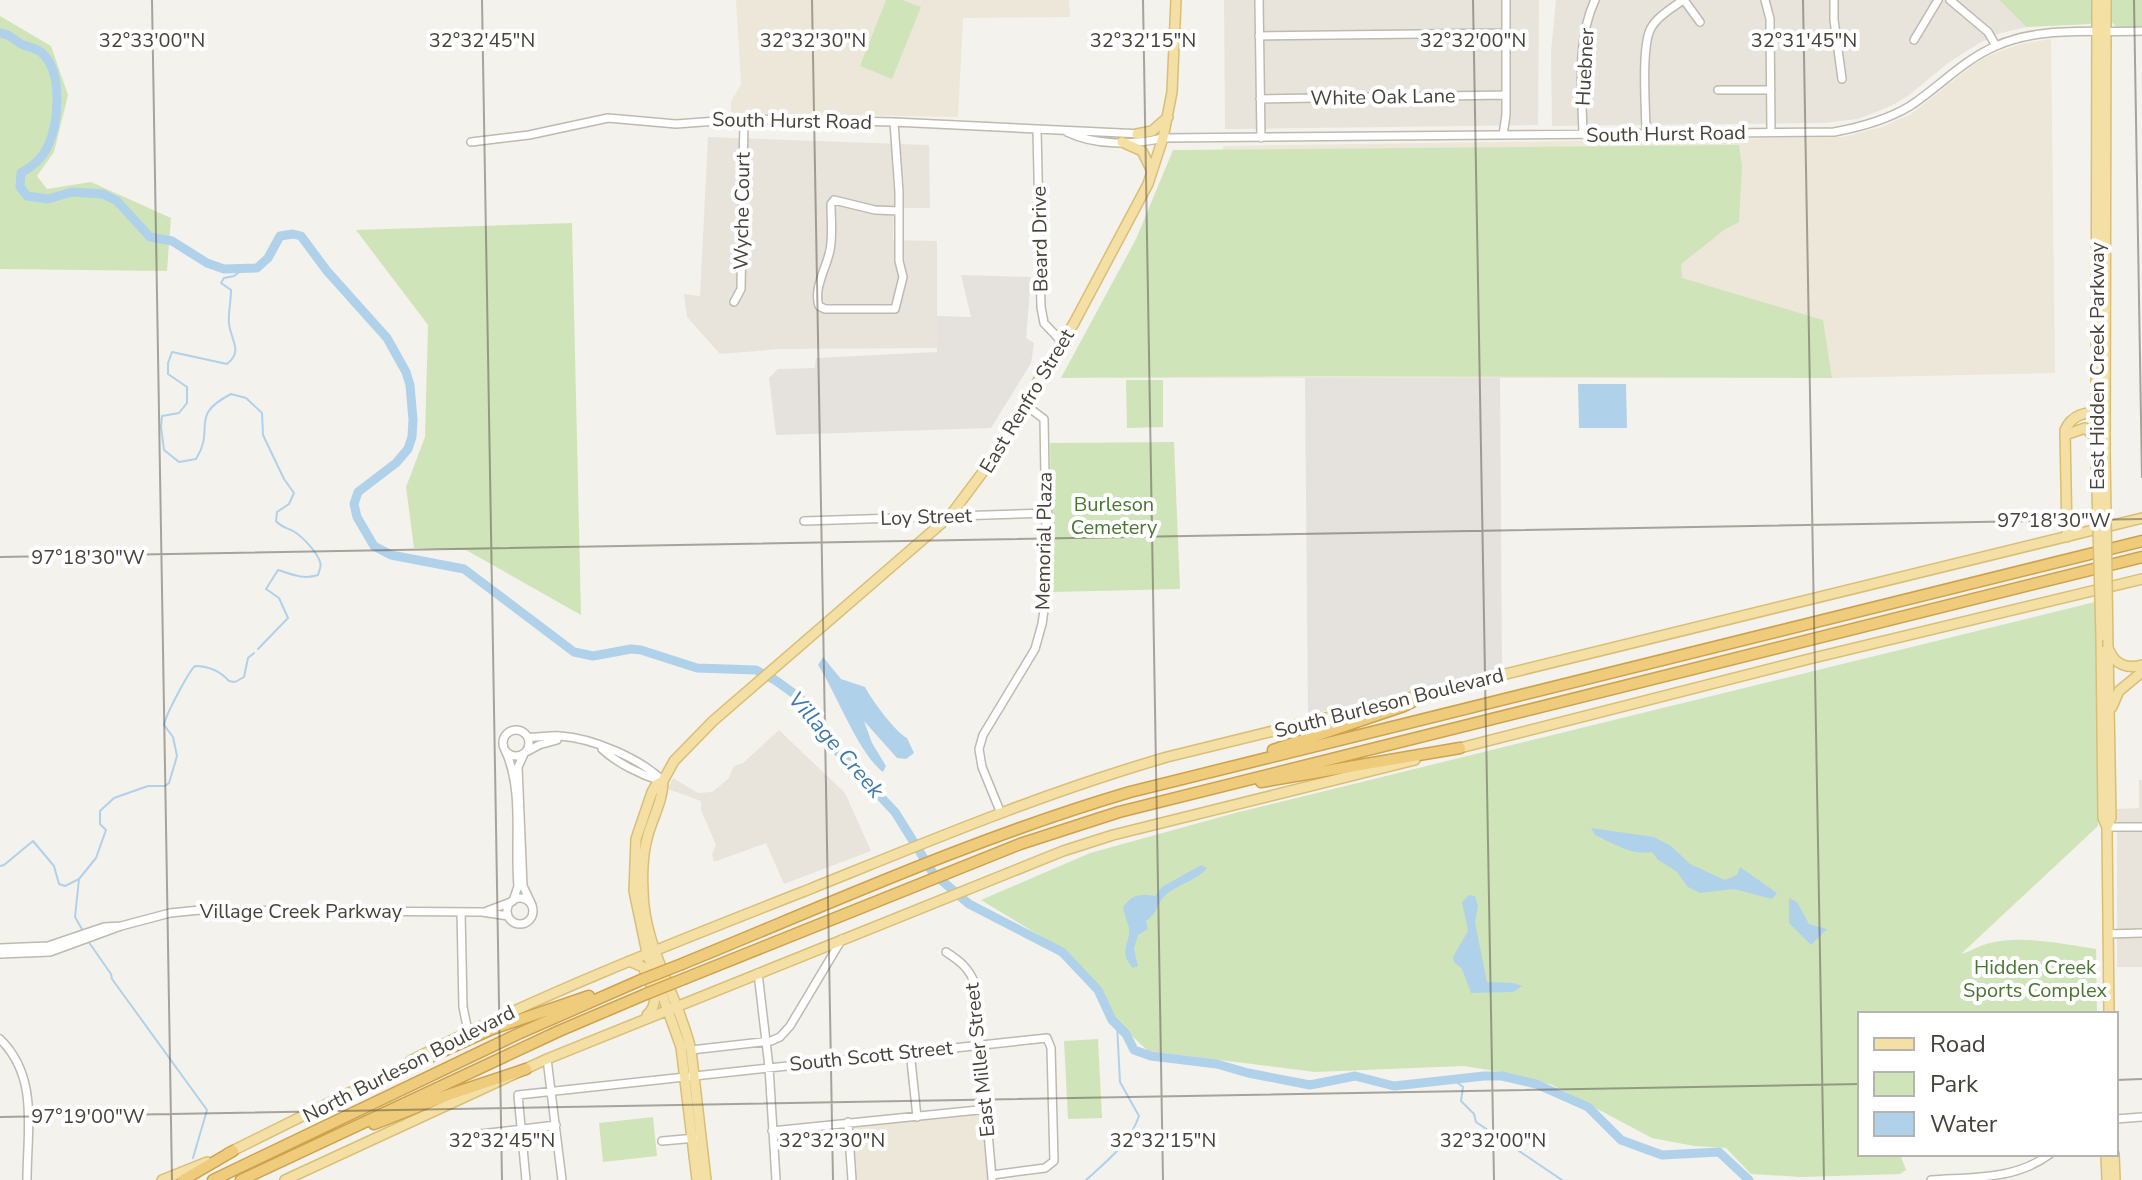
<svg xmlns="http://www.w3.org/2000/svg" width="2142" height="1180" font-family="'Nunito Sans',sans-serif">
<rect width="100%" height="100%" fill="#f4f2ec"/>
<path fill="#e8e4db" d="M1224 0H1539L1538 125 1225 129Z
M1556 0H1999L2026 27 2001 33 1981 42 1948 63 1908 96 1891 106 1858 119 1823 123 1552 126 1551 52Z
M708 137 929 145 930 208H894L893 240 937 241V348L781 349 720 354 687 317 684 294 700 296Z
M779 730 845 793 871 851 784 884 766 843 714 862 712 854 716 845 701 810V801L668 789 673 778 698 793 712 792 728 779 734 766 743 763Z
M2139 780H2142V967H2117V809L2139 808Z"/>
<path fill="#e5e1dd" d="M961 275 1031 277 1026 338 1034 343 1031 363 991 428 776 435 769 378 778 369 815 368 816 358 937 352V316L971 317Z
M1305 376H1500L1502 669 1308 715Z"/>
<path fill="#ece7d8" d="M736 0H1069L1070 17 963 18 958 117 731 113V102L741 84Z
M2051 39 2055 373 1832 378H1110L1224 146 1843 137 1882 127 1911 114 1973 65 1990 55 2020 44Z
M984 1114 989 1180H855L851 1125Z"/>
<path fill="#d0e4ba" d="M886 0H902L921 7 892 79 860 66Z
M1999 0H2093V19L2090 24 2026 27Z
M2109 0H2142V27H2116L2110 20Z
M0 16 51 46 68 95 54 152 37 176 47 189 91 182 171 218 167 271 0 269Z
M1739 145 1742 166 1739 222 1724 230 1681 264 1682 278 1823 320 1832 378 1305 376 1061 378 1136 239 1173 150Z
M572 223 581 615 466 550 414 548 406 487 425 437 428 325 356 230Z
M1126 380H1163V427L1127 428Z
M1174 442 1180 589 1052 592 1050 443Z
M2095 602 2098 826 1961 954C1970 952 1980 945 1990 943 2023 935 2063 944 2096 949L2097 1014H1860V1154H1900L1906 1170 1900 1174 1801 1177 1751 1174 1726 1148 1694 1146 1652 1138 1552 1085 1513 1074 1464 1066 1315 1072 1148 1051 1113 1018 1101 990 1065 951 981 900 1090 853 1235 813Z
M1098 1039 1102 1118 1068 1119 1064 1041Z
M653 1117 657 1156 603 1162 599 1123Z"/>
<path fill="#b0d1ea" d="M1578 384H1626L1627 428H1579Z
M823 657 841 679 865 687C871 699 896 733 907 738L914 753 906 759 897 758 864 721 872 743 886 766 883 772C858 753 837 694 818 665Z
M1591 828 1654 837 1671 846 1690 864 1725 880 1737 875 1740 867 1777 893 1772 899 1734 889 1700 893 1688 887 1676 871 1658 860 1652 852C1632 856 1613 843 1595 835Z
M1201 865 1207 868C1196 882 1173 885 1162 899 1155 909 1157 913 1146 921L1148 929 1138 935 1134 949 1138 966 1133 968C1117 951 1131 943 1129 928 1127 921 1124 914 1123 907 1133 894 1139 894 1155 896L1162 887Z
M1469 895 1475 896 1478 906 1475 923 1487 982 1514 983 1522 986 1513 992 1471 993 1462 969 1454 962 1453 957 1468 931 1462 902Z
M1789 898 1797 902 1809 924 1827 929 1811 945 1789 923Z"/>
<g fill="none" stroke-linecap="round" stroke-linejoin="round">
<path stroke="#b0d1ea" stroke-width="2" d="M242 270 234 276 224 278 221 283 231 290C231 301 228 315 229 323 230 339 244 351 227 364L172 352 168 363V374L187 387V403L179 413 162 416 161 427 164 450 179 462 196 459C216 428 188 416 231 394L246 398 262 413 263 435 284 479 294 493 289 504 277 512 276 521C282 528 286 527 293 531 302 536 317 552 320 562 322 566 319 571 318 575 303 580 291 574 278 570L266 589 279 598 288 618 258 649
M0 866 4 865 33 841 54 866 59 884 65 886 79 879
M83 931 75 917 79 879 96 858 106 830 100 824V811L114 798 148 786H165L169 783 177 756 173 737 164 725C165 716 189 671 195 666 208 666 220 671 229 681L235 682 244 677 248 658 254 653
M88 941 111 974 112 979 207 1110 193 1158
M1454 1080 1463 1087 1461 1101 1474 1114 1476 1122 1562 1180
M1086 1180C1106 1162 1130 1143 1139 1116L1120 1082 1117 1025"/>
<path stroke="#b0d1ea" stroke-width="9" d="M0 33C10 34 13 39 21 44 29 48 37 47 43 54 63 74 59 124 47 148 41 160 32 167 21 173L20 187 27 196 48 199 72 192 103 194 117 201 150 237 172 241 207 263 224 269 257 268 268 258 280 236 293 234 301 236 327 271 387 338 406 372 410 385 413 420 412 437 408 449 396 463 358 492 354 504 357 517 374 546 391 555 464 569 574 652 593 656 631 649 641 650 697 668 756 670 775 680 800 698 813 713 825 738 895 812 933 873 969 904 1062 952 1098 990 1112 1020 1126 1034 1134 1050 1151 1056 1217 1064 1248 1073 1310 1085 1355 1076 1394 1086 1484 1076H1502L1536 1084 1588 1107 1621 1140 1662 1155 1719 1152 1749 1180"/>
<defs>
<path id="minor" d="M1259 0 1261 138
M1684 0 1700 22
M1765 0 1770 19 1771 132
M1834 0V20L1842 79
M1950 0 1988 32 1996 46
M1259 36 1506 33
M1914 40 1938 0
M1718 90H1771
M1260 99 1506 95
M894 122 899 192V261L903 277 895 309H825L819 306C813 288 827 267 830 250 833 235 831 219 831 204L834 200 875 210 899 211
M1037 130 1041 307 1044 323 1062 342
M1067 132C1096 146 1133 145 1163 138L1834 132C1861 127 1887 120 1910 106 1939 87 1963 60 1996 46 2040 26 2094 33 2142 31
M1646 134C1646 110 1641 51 1650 30 1656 17 1672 8 1683 0
M1503 135 1506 115V0
M1583 135C1582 91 1576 40 1595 0
M471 142 529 135 608 118 676 124 744 119 894 122 1142 134
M734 302 741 289 744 119
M804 521 1048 513
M503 743a13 13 0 1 1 26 0a13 13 0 1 1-26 0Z
M528 737C538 738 549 735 560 736 592 738 640 758 663 781
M602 749C617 763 641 775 661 781
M505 750C524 790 514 842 518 886L513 901
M528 751 539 745 557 740
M524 754 518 767 523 886 532 905
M1000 811 982 767 979 749 983 735 1035 649 1042 624 1047 589 1044 419 1024 404
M2107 827H2142
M507 911a13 13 0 1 1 26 0a13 13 0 1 1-26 0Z
M487 911 511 902
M461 912 463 1007 468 1031
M2108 934 2142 933
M0 948 48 946 104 927 121 926
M946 952C960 961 969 968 975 984L992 1178
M0 954 50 952 121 926 170 913 200 910 482 912 508 916
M758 973 769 1067 776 1180
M0 1039C39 1077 27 1130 27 1180
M691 1050 771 1041 780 1037 790 1026 842 939
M910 1051 917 1117
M547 1059 562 1180
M2116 1119 2142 1117
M848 1122 852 1180
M772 1131 988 1109
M480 1134 556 1125
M662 1141 696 1138
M526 1180 518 1095 1047 1038 1051 1048 1054 1161 1045 1168 992 1175
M1931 1180C1974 1177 2015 1180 2050 1154"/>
<path id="major" d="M1137 134 1152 131 1168 117
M1122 142 1142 151 1152 171
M2065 435 2085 428 2095 437
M2096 452 2097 0
M2105 452 2106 0
M2067 537 2065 430C2072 414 2086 412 2102 412
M2101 636 2103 818 2107 827
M2108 647 2111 818 2107 827 2109 1014
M2109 650C2115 665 2128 669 2142 665
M2112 707 2119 691 2142 672
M1456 749 1809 659 2142 579
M663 781C663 800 653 817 648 835 643 852 642 872 643 890 643 946 679 997 691 1050L706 1180
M629 961 643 967C650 984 663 1000 647 1015
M410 1061C539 995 675 942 810 889 929 841 1043 793 1167 757L2142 518
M228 1153 365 1085
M2106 1154 2107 1180
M2114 1154 2115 1180
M162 1180 207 1162
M285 1180 547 1059 1063 851 1113 835 1415 760
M697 1180 681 1047 647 953 634 891 636 839 652 792 656 785 663 781 674 761 713 721 950 516 1003 445 1033 389 1074 323 1148 184 1163 138 1172 92 1176 0"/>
<path id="highway" d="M1273 750 1404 706 1429 694
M1261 782 1460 748
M682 964C829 904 977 837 1130 792L2142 541
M686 978 1020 844 1119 812 2142 557
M359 1089 492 1029 589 996
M374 1124 445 1096 526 1069
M183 1180 233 1151
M213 1180 520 1033 641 980
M241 1180 559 1031 646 994"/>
</defs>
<use href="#minor" stroke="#bfbaaf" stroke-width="10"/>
<use href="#major" stroke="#d9be76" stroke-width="12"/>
<use href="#highway" stroke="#cea24c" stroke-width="13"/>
<use href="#minor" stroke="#fff" stroke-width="7"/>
<use href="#major" stroke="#f4e0a5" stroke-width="9"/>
<use href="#highway" stroke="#efcc7c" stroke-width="10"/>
<defs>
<path id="major-bridge" d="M2096 452 2101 636
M2105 452 2108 647"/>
<path id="highway-bridge" d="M641 980 682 964
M646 994 686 978"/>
</defs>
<use href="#major-bridge" stroke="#d9be76" stroke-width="12" stroke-linecap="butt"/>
<use href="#highway-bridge" stroke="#cea24c" stroke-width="13" stroke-linecap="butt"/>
<use href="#major-bridge" stroke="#f4e0a5" stroke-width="9"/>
<use href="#highway-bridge" stroke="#efcc7c" stroke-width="10"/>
</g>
<path fill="none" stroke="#48433a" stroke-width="2" stroke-opacity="0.45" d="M152 0 172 1180M482 0 502 1180M812 0 833 1180M1143 0 1163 1180M1473 0 1494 1180M1803 0 1824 1180M2134 0 2142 478M0 557 2142 519M2116 1080 2142 1079M0 1117 1860 1084"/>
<g text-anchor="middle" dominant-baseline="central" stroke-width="8" stroke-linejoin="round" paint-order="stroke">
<g font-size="20" fill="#48433a" stroke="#fff">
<text transform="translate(1585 67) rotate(-87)">Huebner</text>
<text transform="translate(1383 97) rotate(-1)">White Oak Lane</text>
<text transform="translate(792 121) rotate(1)">South Hurst Road</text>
<text transform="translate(1666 134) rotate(-1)">South Hurst Road</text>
<text transform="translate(742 211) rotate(-89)">Wyche Court</text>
<text transform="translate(1040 239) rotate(-91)">Beard Drive</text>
<text transform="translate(2097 366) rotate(-90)">East Hidden Creek Parkway</text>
<text transform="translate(1027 401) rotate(-59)">East Renfro Street</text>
<text transform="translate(926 517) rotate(-2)">Loy Street</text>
<text transform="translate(1044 541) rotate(-89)">Memorial Plaza</text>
<text transform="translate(1389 703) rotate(-14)">South Burleson Boulevard</text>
<text x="301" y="911">Village Creek Parkway</text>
<text transform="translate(871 1056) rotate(-6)">South Scott Street</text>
<text transform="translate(980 1060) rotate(-96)">East Miller Street</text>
<text transform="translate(409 1064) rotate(-27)">North Burleson Boulevard</text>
</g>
<g font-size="20" fill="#4a7533" stroke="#fff">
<text x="1114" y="504">Burleson<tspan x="1114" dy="23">Cemetery</tspan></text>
<text x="2035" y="967">Hidden Creek<tspan x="2035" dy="23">Sports Complex</tspan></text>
</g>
<g font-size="22" font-style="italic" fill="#3d79aa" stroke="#fff">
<text transform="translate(836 745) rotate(49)">Village Creek</text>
</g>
</g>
<g font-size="20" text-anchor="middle" fill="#48433a" stroke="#fff" stroke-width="8" stroke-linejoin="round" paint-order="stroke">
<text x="152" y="47">32°33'00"N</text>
<text x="482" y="47">32°32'45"N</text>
<text x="813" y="47">32°32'30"N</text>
<text x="1143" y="47">32°32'15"N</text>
<text x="1473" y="47">32°32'00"N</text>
<text x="1804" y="47">32°31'45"N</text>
<text x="2054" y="527">97°18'30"W</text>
<text x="88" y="564">97°18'30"W</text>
<text x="88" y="1123">97°19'00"W</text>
<text x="502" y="1147">32°32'45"N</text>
<text x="832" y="1147">32°32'30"N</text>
<text x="1163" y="1147">32°32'15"N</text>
<text x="1493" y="1147">32°32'00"N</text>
</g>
<rect x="1858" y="1012" width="260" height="144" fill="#ffffff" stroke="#b6b4b0" stroke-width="2"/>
<rect x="1874" y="1038" width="40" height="12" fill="#f4e0a5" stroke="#b6b4b0" stroke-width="2"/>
<text x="1930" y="1052" font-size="24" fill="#48433a">Road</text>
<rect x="1874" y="1072" width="40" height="24" fill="#d0e4ba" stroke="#b6b4b0" stroke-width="2"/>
<text x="1930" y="1092" font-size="24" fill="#48433a">Park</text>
<rect x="1874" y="1112" width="40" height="24" fill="#b0d1ea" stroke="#b6b4b0" stroke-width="2"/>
<text x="1930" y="1132" font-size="24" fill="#48433a">Water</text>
</svg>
